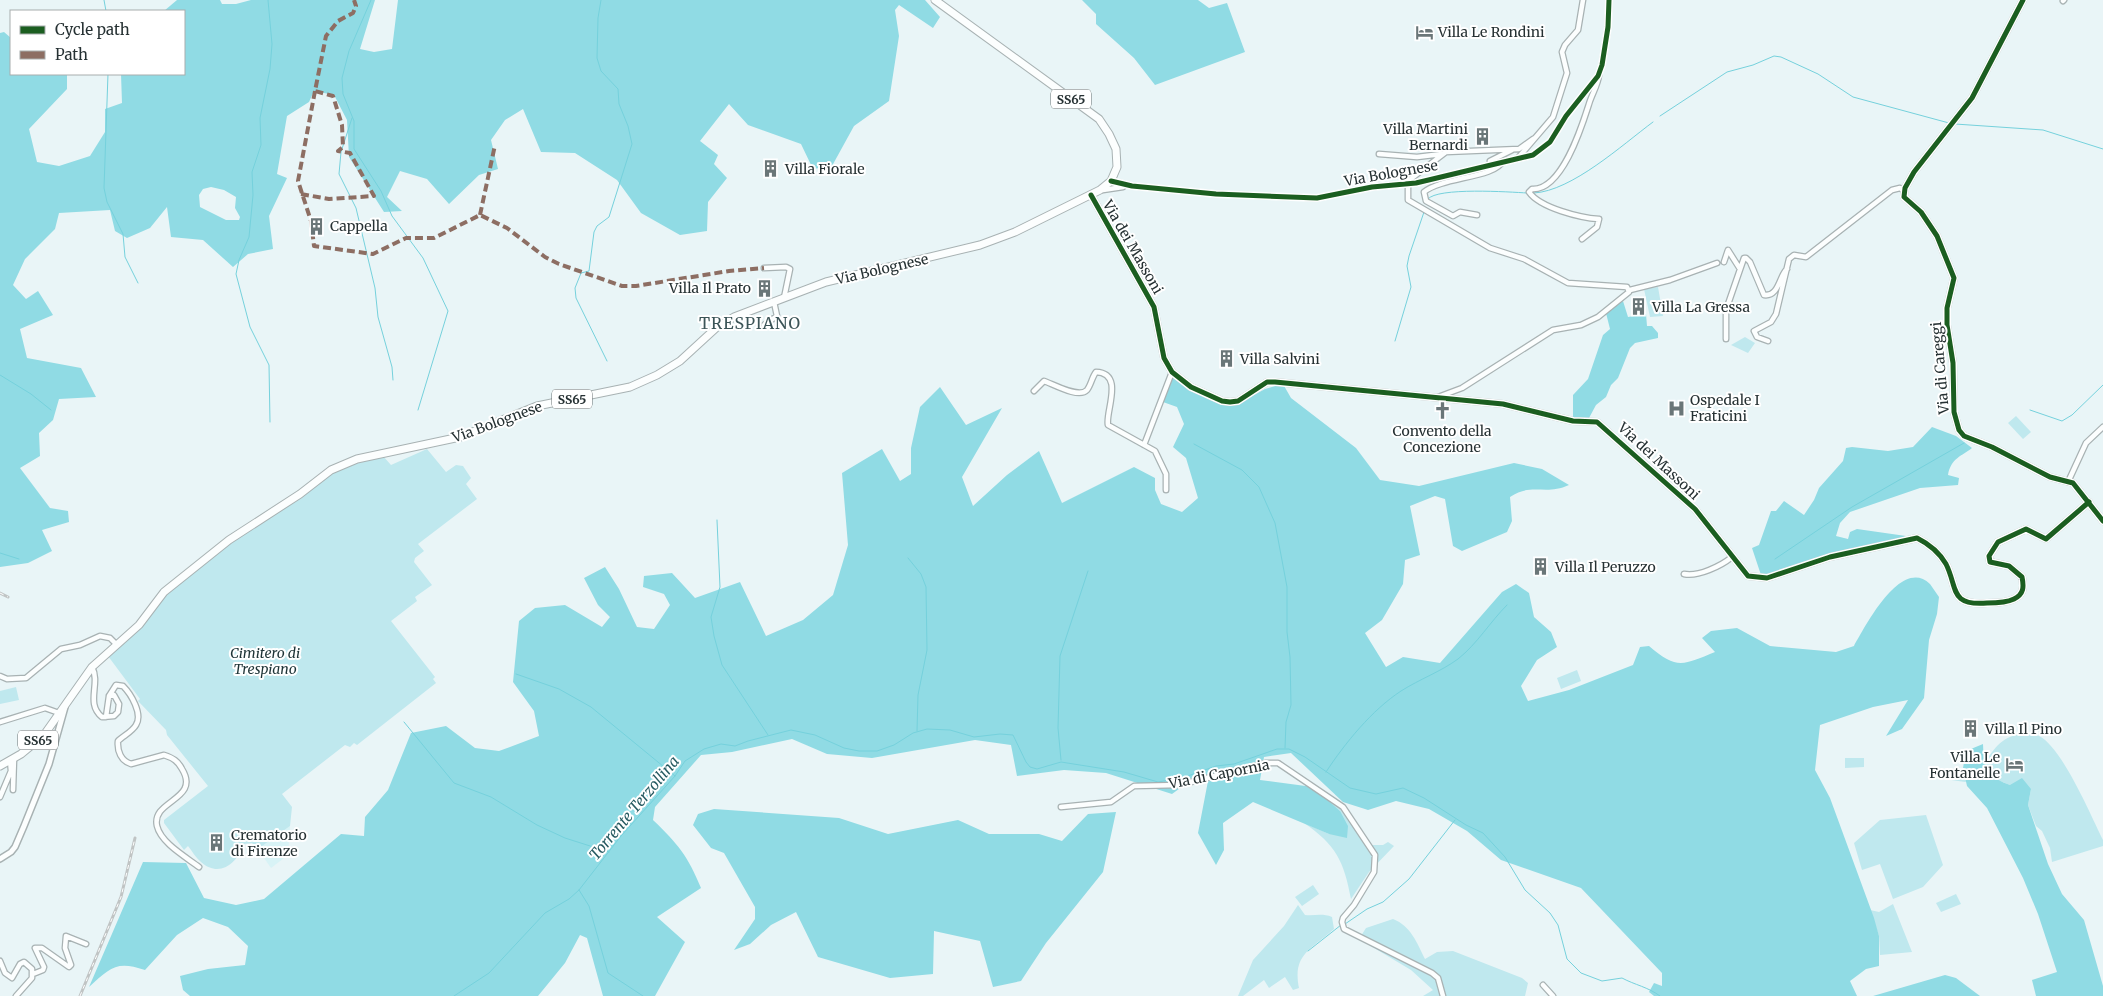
<svg xmlns="http://www.w3.org/2000/svg" width="2103" height="996" font-family="Merriweather,serif">
<rect width="100%" height="100%" fill="#e9f5f7"/>
<path fill="#d8f3f6" d="M290 826 288 855 271 868 258 849Z"/>
<path fill="#bfe8ee" d="M1658 287 1663 316 1650 317 1644 289Z
M1745 337 1755 343 1748 353 1731 345Z
M2016 416 2031 432 2023 439 2008 423Z
M427 449 446 472 456 465 463 466 471 478 466 484 477 499 418 544 424 551 415 558 414 562 432 585 415 597 417 601 391 621 435 677 433 679 436 683 357 745 354 743 350 747 345 745 282 794 292 807 290 826 258 849 252 843 244 844C238 862 220 879 201 862 196 858 192 851 188 846L184 850 164 823V820L208 786 167 735 166 730 138 701 140 699 108 656 143 626 167 592 245 533 338 469 383 456 391 465Z
M1577 670 1581 681 1561 689 1557 678Z
M16 687 19 700 0 704V691Z
M2024 734C2029 734 2035 734 2039 736 2062 747 2091 816 2103 840V846L2052 862 2050 848 2042 831 2036 826 2028 805 2031 789 2010 785 1992 778 1965 782 1931 777 1984 764C1995 747 2003 735 2024 734Z
M1845 758H1864V767L1845 768Z
M1323 797 1341 809 1365 845H1383L1388 842 1394 846 1369 872 1351 899C1344 861 1336 845 1304 823L1329 834 1340 811Z
M1926 815 1943 865 1923 887 1893 899 1880 864 1862 870 1854 843 1880 820Z
M1313 885 1319 894 1302 906 1295 897Z
M1956 894 1961 904 1941 912 1936 903Z
M1893 904 1912 952 1880 955 1879 936 1870 910 1879 912Z
M1298 905 1305 915C1315 916 1322 913 1332 917L1334 929C1312 949 1292 954 1299 988L1293 990 1285 977 1269 988 1264 980 1243 996H1238L1253 960 1284 926Z
M1393 919C1411 926 1417 943 1425 959L1437 952 1453 951 1522 978 1528 983 1525 996H1423L1433 990 1411 970 1359 939 1366 928Z"/>
<path fill="#90dbe4" fill-rule="evenodd" d="M177 0H220L222 4H236L251 0H375L360 49 374 52 392 49 398 0H925L940 17 933 28 899 5 895 10 899 36 889 101 854 126 832 166 813 169 801 144 748 125 729 104 700 141 718 155 714 164 727 178 708 202 707 231 680 235 641 213 617 180 575 153 541 152 523 109 505 120 491 140 498 169 479 175 449 204 427 179 400 171 387 197 402 211 384 212 349 157 347 120 334 95 314 91 309 102 287 116 277 174 287 178 269 216 273 249 248 254 233 267 203 240 171 237 167 207 150 228 127 238 115 231 110 210 59 213 55 229 25 259 13 285 26 299 38 291 53 315 20 329 27 358 81 368 96 397 59 399 53 420 39 433 40 456 20 468 50 508 68 511 69 522 42 530 52 551 28 563 0 567V33L4 32 11 38V74H67V89L29 129 37 162 59 166 90 156 105 132V109L122 103 121 74H184V11H164ZM211 187 224 190 236 197 235 208 240 217 239 220H226L200 207 199 195 203 189Z
M1082 0H1198L1209 8 1227 3 1245 52 1155 85 1134 58 1096 24V14Z
M1623 301 1628 317 1646 314 1647 326H1652L1658 333V338L1635 343 1630 348 1618 378 1611 385 1606 397 1596 405 1589 418 1573 419V395L1588 379 1603 335 1610 329 1606 313Z
M1173 375 1194 392 1236 405 1265 389 1283 384 1291 398 1356 448 1380 480 1419 486 1514 463 1542 469 1569 485C1545 496 1532 482 1510 497L1512 521 1507 532 1462 551 1453 546 1445 499 1435 496 1410 506 1420 555 1405 560 1403 584 1382 620 1365 633 1386 667 1403 657 1440 663 1502 592 1516 584 1529 593 1534 617 1551 632 1557 647 1537 660 1521 686 1528 701 1569 690 1633 665 1640 647 1649 646C1677 670 1683 665 1715 652L1702 638 1711 631 1737 628 1770 646 1836 652 1854 646C1865 627 1901 556 1930 584 1933 588 1936 593 1939 597L1937 614 1929 640 1924 698 1902 729 1886 736 1908 700 1873 707 1820 725 1815 770 1830 798 1874 918 1879 936V966L1866 969 1850 981 1857 996H1654L1649 992 1654 983 1662 986V973L1581 888 1501 860 1467 831 1429 809 1396 801 1368 810 1343 802 1291 753 1264 757 1260 780 1313 787 1340 811 1348 826 1347 838 1329 834 1253 802 1223 823 1224 850 1216 865 1198 833 1208 781 1194 778 1172 794 1106 773 1064 770 1017 776 1011 745 975 740 872 758 827 754 792 739 732 752 701 755 655 807 653 820C678 844 688 856 701 888L657 917 685 942 655 996H603L587 938 580 935 565 963 538 996H190L183 990 180 976 208 969 245 965 248 946 228 927 203 918 177 935 145 970C116 960 110 968 89 987L143 862 186 863 204 898 236 905 264 899 341 834 364 836 365 817 388 790 411 733 446 726 475 748 499 751 539 736 534 711 513 682 519 621 535 608 565 605 602 627 610 617 598 605 584 578 605 567 619 589 637 627 654 629 670 605 664 594 643 587 644 576 672 573 695 598 740 582 766 636 803 620 833 595 848 545 842 473 882 449 900 481 911 474V448L920 407 940 387 966 425 1002 408 962 477 973 506 1007 475 1039 451 1062 503 1134 467 1155 478V490L1161 504 1182 512 1198 498 1186 458 1173 447 1184 424 1177 407 1163 402Z
M1932 427 1956 436 1972 448C1962 456 1951 458 1948 475L1959 478 1958 485 1920 488 1850 512 1840 523 1836 536 1848 539 1850 532 1857 529 1906 536C1880 548 1851 549 1823 556 1802 562 1782 573 1761 575L1752 548 1759 545 1771 511H1776L1784 501 1804 515 1814 500 1819 488 1843 461 1846 448 1852 447 1888 451 1913 447Z
M1983 744C1984 770 1986 776 2010 785L2022 778 2031 789 2028 805 2048 864 2062 894 2084 920 2103 986V996H2036L2032 980 2057 972 2038 914 2023 878 1987 808 1967 786 1963 768 1966 751Z
M714 809 839 818 888 834 958 820 989 834H1039L1062 841 1088 814 1116 812 1103 872 1046 943 1021 981 993 987 980 941 934 931 933 974 890 978 818 957 796 912 771 925 750 944 734 950 755 919V907L724 853 711 848 693 825 698 814Z
M1945 975 1956 978 1980 996H1873Z"/>
<g fill="none" stroke-linecap="round" stroke-linejoin="round">
<path stroke="#75d1dc" stroke-width="1" d="M104 0 106 11
M268 0 272 44 270 69 260 118 261 145 252 172 253 195 249 237 239 260 236 274 250 327 269 365 270 422
M371 0 349 51 342 78 343 94 354 121V149L381 191 392 216 423 258 448 311 418 410
M601 0 598 18 597 58 601 71 618 89 619 104 628 126 632 144 609 217 597 226 594 232 589 271 581 273 575 288 576 298 607 361
M108 74 104 188 107 202 123 234 125 257 138 283
M1660 116 1727 72 1753 65 1774 56 1781 57 1818 74 1853 97 1949 123
M352 118 341 152 339 174 356 208 375 288 378 317 392 367 393 380
M1955 124 2043 130 2103 149
M1534 193C1572 191 1622 145 1653 122
M1428 199C1437 187 1510 192 1527 193
M1395 341 1411 287 1407 266 1409 256 1424 212
M0 375 31 394 51 410
M2030 410 2062 421 2072 415 2103 385
M1194 444 1242 470 1259 487 1275 523 1287 587V632L1290 657 1291 705 1286 722 1285 748
M717 520 720 587 711 617 714 636 722 665 768 735
M0 553 19 559
M908 558 921 574 926 587 927 650 918 695 917 731
M1775 559 1852 507 1964 443
M516 674 559 689 591 707 675 776
M404 722 454 783 491 797 537 825 565 838 609 852
M1061 760 1058 728 1060 656 1088 571
M1326 772C1345 743 1372 710 1401 691 1420 679 1440 672 1458 659 1477 644 1490 622 1507 605
M579 890 589 906 608 973 643 996
M1345 924 1367 909 1383 902 1409 879 1455 820
M1308 951 1341 925
M454 996 489 973 545 913 569 899 579 890 621 836 675 776 685 761 704 749 721 744 735 746 748 741 791 730 815 735 844 748 859 751H877L894 745 913 733 927 729 950 730 974 737 1000 734 1013 735 1026 762 1030 767 1037 769 1061 762 1124 772 1158 782 1182 778 1216 766 1234 764 1277 749H1289L1305 757 1350 788 1376 794 1403 788 1424 798 1466 825 1483 833 1505 857 1525 890 1550 913 1558 925 1567 959 1581 973 1602 981 1622 978C1635 985 1648 987 1660 996"/>
<defs>
<path id="minor" d="M2063 1 2064 0
M1379 154 1417 157 1442 154
M1518 158 1553 117 1567 73 1562 52 1565 45 1578 30 1583 0
M1490 161 1512 150
M1111 181 1132 186 1216 194 1317 198 1372 187 1416 183 1533 155 1550 142 1566 116 1598 76 1602 65 1608 27 1609 0
M1103 190 1123 187
M1477 215 1460 212 1453 216 1426 201 1424 192C1442 177 1495 178 1503 161
M1582 239 1597 227 1599 219C1581 218 1540 208 1529 192L1532 189C1562 191 1582 126 1589 104 1592 94 1598 85 1599 75
M1724 262 1728 250 1740 269
M764 268 786 267 790 269 784 298
M1630 290 1670 280 1717 263
M764 325 777 316 774 302
M1726 339V310L1744 258H1746L1750 262 1764 295C1779 297 1779 276 1787 269
M1768 341 1757 337 1754 331 1771 322 1776 314 1789 259 1794 255 1806 257 1892 190 1900 188 1904 191
M1034 391 1044 381C1053 384 1079 399 1087 390 1091 385 1092 377 1096 372 1125 373 1105 412 1108 425L1155 451 1166 474V490
M1438 397 1462 388 1553 330 1581 325 1598 317 1629 292 1627 287 1568 283 1524 259 1490 248 1408 200V181L1446 152 1519 149 1533 139
M1144 445 1172 372
M2068 482 2086 443 2103 427
M1684 574C1698 577 1721 566 1732 557
M92 667C101 684 85 703 102 717L114 716 118 712 119 704 114 695 109 696
M0 676 7 679 26 678 61 649 80 645 100 636 110 638 117 645
M106 717 109 696 116 685 123 686C131 694 143 714 136 725 132 732 123 736 118 741 117 751 121 761 131 764L164 755C173 758 178 761 182 769 201 800 151 800 157 826 161 843 186 857 199 867
M0 722 45 708 59 713
M13 790 14 758
M0 797 11 771 10 760
M1061 807 1111 802 1134 786 1179 785 1266 763H1278L1343 807 1375 855 1374 872 1354 905 1343 918 1342 922 1344 929 1432 973 1438 978 1443 996
M0 961 5 973 12 978 20 964 24 962 32 969V978L16 996
M33 974 43 970 44 967 35 948H42L69 967 71 965 65 948 66 936 86 944
M1543 985 1553 996"/>
<path id="tertiary" d="M2023 0 1972 98 1914 172 1905 188 1904 197 1921 212 1937 236 1954 278 1947 308V325L1953 363 1954 412 1959 430 1964 436 1992 447 2050 477 2073 483 2103 521
M1091 195 1154 307 1164 358 1172 372 1191 387 1222 401 1230 402 1238 401 1267 382H1275L1503 404 1573 421 1597 422 1695 509 1748 576 1767 578 1830 557 1917 538C1929 544 1939 552 1946 564 1958 588 1949 606 1987 603 1995 603 2006 603 2014 599 2024 594 2024 587 2022 577L2009 566 1990 562 1989 556 1998 542 2026 529 2046 539 2089 502
M0 859 11 852 15 847 24 826 49 764 65 707"/>
<path id="primary" d="M0 766 21 754 44 735 92 667 139 625 164 592 229 540 300 494 331 470 357 459 460 437 537 406 630 387 657 375 680 361 716 328 734 317 826 282 980 245 1015 232 1100 190 1111 181 1117 167 1116 149 1109 134 1099 119 935 0"/>
</defs>
<use href="#minor" stroke="#a8b2b3" stroke-width="7"/>
<use href="#tertiary" stroke="#a8b2b3" stroke-width="8"/>
<use href="#primary" stroke="#a8b2b3" stroke-width="9"/>
<use href="#minor" stroke="#fcfefe" stroke-width="4.5"/>
<use href="#tertiary" stroke="#fcfefe" stroke-width="5"/>
<use href="#primary" stroke="#fcfefe" stroke-width="7"/>
<defs>
<path id="rail" d="M0 593 8 597
M80 996 121 897 135 838"/>
</defs>
<use href="#rail" stroke="#c0c4c4" stroke-width="3"/>
<use href="#rail" stroke="#fff" stroke-width="1" stroke-dasharray="4" stroke-linecap="butt"/>
<path stroke="#8d6e63" stroke-width="4" stroke-dasharray="8 4" stroke-linecap="butt" d="M315 91 298 181 311 221 314 246 373 254 406 238H434L480 215 507 228 545 257 559 264 622 286H636L729 271 764 268
M301 194 329 199 374 196 350 153 338 151 343 147 342 125 333 96 315 91 326 36 338 21 353 13 356 6 354 0
M480 215 495 145"/>
<defs>
<path id="cycleway" d="M2023 0 1972 98 1914 172 1905 188 1904 197 1921 212 1937 236 1954 278 1947 308V325L1953 363 1954 412 1959 430 1964 436 1992 447 2050 477 2073 483 2103 521
M1111 181 1132 186 1216 194 1317 198 1372 187 1416 183 1533 155 1550 142 1566 116 1598 76 1602 65 1608 27 1609 0
M1091 195 1154 307 1164 358 1172 372 1191 387 1222 401 1230 402 1238 401 1267 382H1275L1503 404 1573 421 1597 422 1695 509 1748 576 1767 578 1830 557 1917 538C1929 544 1939 552 1946 564 1958 588 1949 606 1987 603 1995 603 2006 603 2014 599 2024 594 2024 587 2022 577L2009 566 1990 562 1989 556 1998 542 2026 529 2046 539 2089 502"/>
</defs>
<use href="#cycleway" stroke="#fff" stroke-width="8"/>
<use href="#cycleway" stroke="#1b5e20" stroke-width="5"/>
</g>
<defs>
<symbol id="hotel-bare" viewBox="-9 -9 18 18"><path d="M-6-4.5h1.5V1H6V5H4.5V3h-9V5H-6ZM-4 0a1.8 1.8 0 1 1 3.6 0ZM.5 0V-2.5h3Q6-2.5 6 0Z" fill="#6a7678" stroke="#fff" stroke-width="2.5" paint-order="stroke"/></symbol>
<symbol id="building-bare" viewBox="-9 -9 18 18"><path d="M-4-6H4V6H1V3H-1V6H-4ZM-2.5-4.3h1.7v1.8h-1.7ZM.8-4.3h1.7v1.8H.8ZM-2.5-1h1.7V.8h-1.7ZM.8-1h1.7V.8H.8Z" fill="#6a7678" stroke="#fff" stroke-width="2.5" paint-order="stroke"/></symbol>
<symbol id="hospital-bare" viewBox="-9 -9 18 18"><path d="M-5-5h3v3.5h4V-5h3V5h-3V1.5h-4V5h-3Z" fill="#6a7678" stroke="#fff" stroke-width="2.5" paint-order="stroke"/></symbol>
<symbol id="church-bare" viewBox="-9 -9 18 18"><path d="M-1.2-6h2.4v3.5h3.3v2.4h-3.3V6h-2.4V-.1h-3.3v-2.4h3.3Z" fill="#6a7678" stroke="#fff" stroke-width="2.5" paint-order="stroke"/></symbol>
</defs>
<g fill-rule="evenodd">
<use href="#hotel-bare" x="1412" y="20" width="25" height="25"/>
<use href="#building-bare" x="1470" y="124" width="25" height="25"/>
<use href="#building-bare" x="758" y="156" width="25" height="25"/>
<use href="#building-bare" x="304" y="214" width="25" height="25"/>
<use href="#building-bare" x="752" y="276" width="25" height="25"/>
<use href="#building-bare" x="1626" y="294" width="25" height="25"/>
<use href="#building-bare" x="1214" y="346" width="25" height="25"/>
<use href="#hospital-bare" x="1664" y="396" width="25" height="25"/>
<use href="#church-bare" x="1430" y="398" width="25" height="25"/>
<use href="#building-bare" x="1528" y="554" width="25" height="25"/>
<use href="#building-bare" x="1958" y="716" width="25" height="25"/>
<use href="#hotel-bare" x="2002" y="752" width="25" height="25"/>
<use href="#building-bare" x="204" y="830" width="25" height="25"/>
</g>
<g text-anchor="middle" dominant-baseline="central" stroke-width="4" stroke-linejoin="round" paint-order="stroke">
<g fill="#fff" stroke="#676f70" stroke-width="1">
<rect x="1051" y="89.5" width="40" height="19" rx="4"/>
<rect x="552" y="389.5" width="40" height="19" rx="4"/>
<rect x="18" y="730.5" width="40" height="19" rx="4"/>
</g>
<g font-size="12" font-weight="bold" fill="#263133">
<text x="1071" y="99">SS65</text>
<text x="572" y="399">SS65</text>
<text x="38" y="740">SS65</text>
</g>
<g font-size="14" fill="#263133" stroke="#fff" text-anchor="start">
<text x="1438" y="32">Villa Le Rondini</text>
<text x="1468" y="129" text-anchor="end">Villa Martini<tspan x="1468" dy="16">Bernardi</tspan></text>
<text x="785" y="169">Villa Fiorale</text>
<text x="330" y="226">Cappella</text>
<text x="751" y="288" text-anchor="end">Villa Il Prato</text>
<text x="1652" y="307">Villa La Gressa</text>
<text x="1240" y="359">Villa Salvini</text>
<text x="1690" y="400">Ospedale I<tspan x="1690" dy="16">Fraticini</tspan></text>
<text x="1442" y="431" text-anchor="middle">Convento della<tspan x="1442" dy="16">Concezione</tspan></text>
<text x="1555" y="567">Villa Il Peruzzo</text>
<text x="1985" y="729">Villa Il Pino</text>
<text x="2000" y="757" text-anchor="end">Villa Le<tspan x="2000" dy="16">Fontanelle</tspan></text>
<text x="231" y="835">Crematorio<tspan x="231" dy="16">di Firenze</tspan></text>
</g>
<g font-size="14" fill="#263133" stroke="#fff">
<text transform="translate(1391 173) rotate(-10)">Via Bolognese</text>
<text transform="translate(1133 247) rotate(60)">Via dei Massoni</text>
<text transform="translate(882 269) rotate(-13)">Via Bolognese</text>
<text transform="translate(1940 368) rotate(-95)">Via di Careggi</text>
<text transform="translate(497 422) rotate(-20)">Via Bolognese</text>
<text transform="translate(1659 461) rotate(43)">Via dei Massoni</text>
<text transform="translate(1219 774) rotate(-11)">Via di Capornia</text>
</g>
<g font-size="14" font-style="italic" fill="#1d3336" stroke="#fff">
<text x="265" y="653">Cimitero di<tspan x="265" dy="16">Trespiano</tspan></text>
</g>
<g font-size="15" font-style="italic" fill="#275b62" stroke="#fff">
<text transform="translate(634 808) rotate(-50)">Torrente Terzollina</text>
</g>
<g font-size="16" letter-spacing="1" fill="#3b5457" stroke="#fff">
<text x="750" y="323">TRESPIANO</text>
</g>
</g>
<rect x="10" y="10" width="175" height="65" fill="#ffffff" stroke="#a8adad"/>
<rect x="20" y="26" width="25" height="8" fill="#1b5e20" stroke="#a8adad"/>
<text x="55" y="35" font-size="15" fill="#263133">Cycle path</text>
<rect x="20" y="51" width="25" height="8" fill="#8d6e63" stroke="#a8adad"/>
<text x="55" y="60" font-size="15" fill="#263133">Path</text>
</svg>
